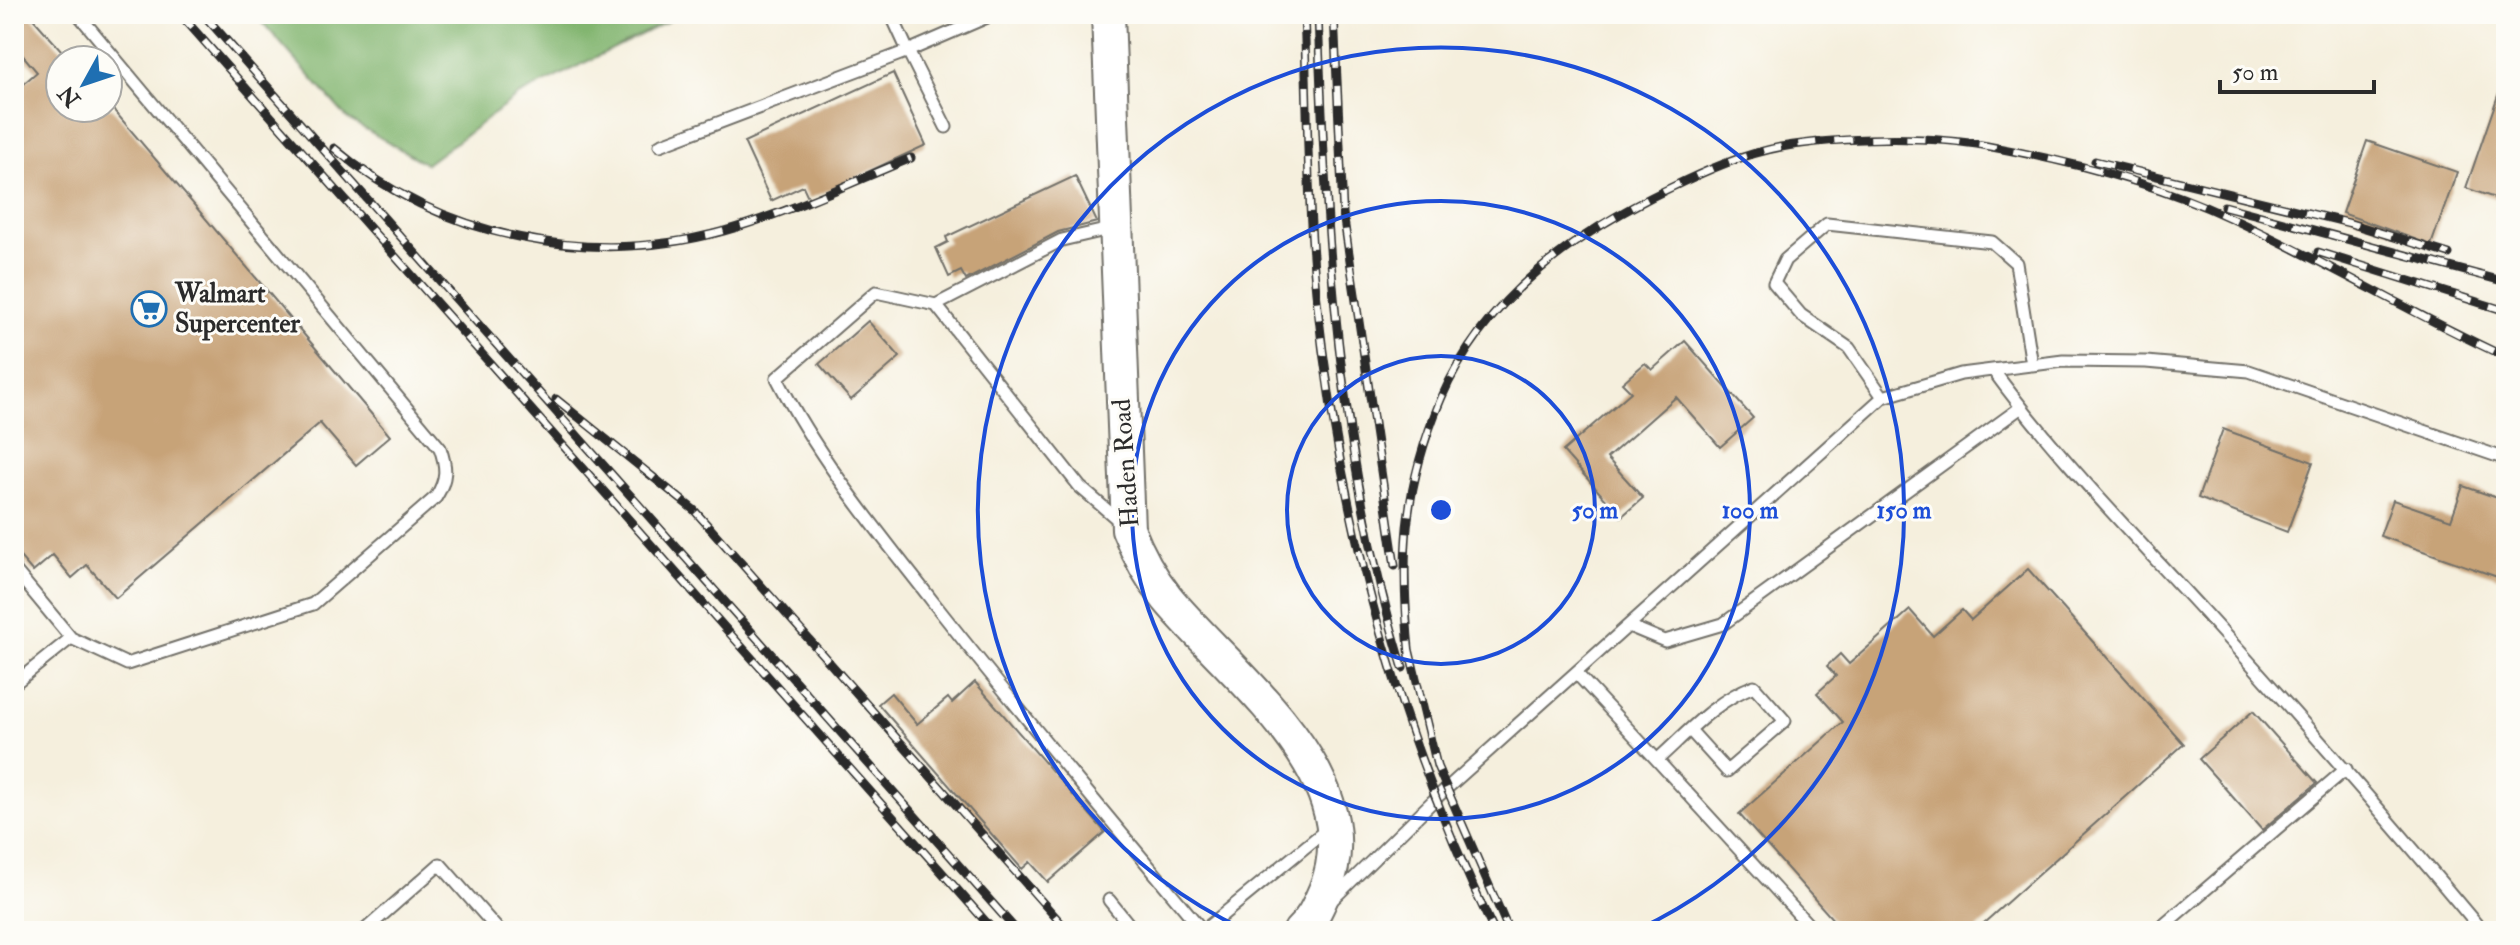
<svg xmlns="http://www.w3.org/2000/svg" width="2520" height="945" font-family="'IM FELL Double Pica',serif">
<rect width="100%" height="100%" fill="#fdfcf7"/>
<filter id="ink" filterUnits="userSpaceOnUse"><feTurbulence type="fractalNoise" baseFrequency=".0125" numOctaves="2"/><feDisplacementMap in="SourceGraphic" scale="16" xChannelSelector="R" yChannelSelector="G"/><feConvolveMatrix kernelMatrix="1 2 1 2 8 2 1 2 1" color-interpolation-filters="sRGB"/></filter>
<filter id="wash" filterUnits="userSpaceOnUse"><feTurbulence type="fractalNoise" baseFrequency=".006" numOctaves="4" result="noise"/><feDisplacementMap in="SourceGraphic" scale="32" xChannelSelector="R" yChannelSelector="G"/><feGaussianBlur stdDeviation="1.8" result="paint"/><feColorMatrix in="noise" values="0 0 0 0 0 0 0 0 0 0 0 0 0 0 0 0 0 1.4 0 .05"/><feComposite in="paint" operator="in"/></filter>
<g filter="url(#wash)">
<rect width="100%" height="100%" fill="#f5efdd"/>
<path fill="#82b56f" stroke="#56704d" stroke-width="2" d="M255 14H682L518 96 426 164 348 119Z"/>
<g id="blocks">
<path fill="#c7a378" d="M29 14 70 60H60V108H112L390 436 356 465 320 423 116 598 87 565 72 578 53 555 33 572 14 550V92L37 72 14 45V27Z
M893 73 926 145 809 199 803 186 771 201 744 142Z
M2503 81 2506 82V202L2466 188Z
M2367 141 2457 172 2431 245 2342 213Z
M1075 176 1097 222 1058 232 966 280 961 271 949 277 936 248 948 242 946 237Z
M868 321 900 357 851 400 819 364Z
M1685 341 1753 418 1720 447 1676 397 1607 458 1643 498 1621 517 1563 451 1631 392 1622 383 1645 363 1652 370Z
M2223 429 2313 462 2287 532 2198 498Z
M2463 486 2506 501V580L2380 536 2393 500 2451 520Z
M2028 569 2184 744 1975 931H1843L1739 814 1843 722 1817 693 1836 676 1827 666 1840 654 1849 664 1910 610 1933 636 1962 610 1971 620Z
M975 682 1105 832 1048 882 1030 862 1022 869 878 704 891 693 917 724 948 698 952 703Z
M2253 711 2317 783 2262 830 2199 759Z"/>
</g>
</g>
<g filter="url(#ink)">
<use href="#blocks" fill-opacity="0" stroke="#727069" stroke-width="2"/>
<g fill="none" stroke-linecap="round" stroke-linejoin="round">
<defs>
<path id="lane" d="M946 127 908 51 994 14
M660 145 908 51 891 14
M936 305 1062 240 1114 228
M1993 370C2056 456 2132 533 2204 612 2299 716 2391 822 2482 931
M1883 397 1849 348 1801 315 1774 283 1785 260 1827 224 1992 242 2016 263 2032 365
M1123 524 1080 487 936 305 876 292 777 378C819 460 877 530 933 602 1021 714 1112 822 1203 931
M14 569 71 638
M1629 626 1665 641 1723 624 2020 408
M1577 674 1657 760C1687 733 1716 700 1754 686L1785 721 1727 771 1690 730
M14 684 71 638 127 664 313 604 436 497C447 479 447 468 440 448L78 14
M1657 760 1814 931
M1109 900 1134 931
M1332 900 1436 798 1883 397 1961 374 2063 361 2146 362 2249 371 2506 459
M364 931 440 864 499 931
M1203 931 1326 830
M2157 931 2346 769"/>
<path id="secondary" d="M1108 14 1128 529C1138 555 1150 577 1167 598 1229 674 1372 776 1325 890 1318 906 1313 919 1300 931"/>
</defs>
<use href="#lane" stroke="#727069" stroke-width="15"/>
<use href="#secondary" stroke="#727069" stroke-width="36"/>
<use href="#lane" stroke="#fff" stroke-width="11"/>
<use href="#secondary" stroke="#fff" stroke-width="32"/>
<defs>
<path id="rail" d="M180 14 994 931
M203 14 1017 931
M1304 14C1308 106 1307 201 1316 292 1339 515 1396 730 1494 931
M1318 14C1326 235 1337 455 1403 668
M1334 14 1343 213 1395 566
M334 148C440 238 590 268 724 231 788 213 850 183 911 158
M2095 161 2349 223 2449 254
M2224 206 2506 282
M2318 252 2506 311
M556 399 694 510 1068 931
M1409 649 1437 766 1509 931
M1410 659C1400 561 1402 491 1441 399 1485 297 1574 234 1670 188 1705 171 1743 154 1781 147 1839 137 1930 135 1987 146 2069 161 2153 182 2228 217 2323 260 2412 314 2506 357"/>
</defs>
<use href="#rail" stroke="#2b2b2b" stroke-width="9"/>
<use href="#rail" stroke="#fdfcf7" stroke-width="6" stroke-dasharray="18" stroke-linecap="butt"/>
</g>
</g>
<g fill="none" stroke="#1d4ed8" stroke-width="4">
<circle cx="1441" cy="510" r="154"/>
<circle cx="1441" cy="510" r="309"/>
<path d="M1245 930A463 463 0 1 1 1637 930"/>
</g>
<defs>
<symbol id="supermarket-ring" viewBox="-11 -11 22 22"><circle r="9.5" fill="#fdfcf7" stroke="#1f6fb2" stroke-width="1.5"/><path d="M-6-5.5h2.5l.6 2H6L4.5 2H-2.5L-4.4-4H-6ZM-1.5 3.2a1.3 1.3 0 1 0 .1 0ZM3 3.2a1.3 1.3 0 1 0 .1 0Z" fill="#1f6fb2"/></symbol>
</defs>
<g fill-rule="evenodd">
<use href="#supermarket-ring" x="129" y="289" width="40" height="40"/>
</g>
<g text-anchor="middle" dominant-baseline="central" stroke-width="6" stroke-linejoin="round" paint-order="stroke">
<g font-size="26" font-weight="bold" fill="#2b2b2b" stroke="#fdfcf7" text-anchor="start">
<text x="175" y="294">Walmart<tspan x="175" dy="30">Supercenter</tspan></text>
</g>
<g font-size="26" fill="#2b2b2b" stroke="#fdfcf7">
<text transform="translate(1126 463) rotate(-94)">Haden Road</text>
</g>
</g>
<circle cx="1441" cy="510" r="12" fill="#1d4ed8" stroke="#fdfcf7" stroke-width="4"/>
<g font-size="24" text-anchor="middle" font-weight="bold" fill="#1d4ed8" stroke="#fdfcf7" stroke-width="6" stroke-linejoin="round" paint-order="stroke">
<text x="1595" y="518">50 m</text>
<text x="1750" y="518">100 m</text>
<text x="1904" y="518">150 m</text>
</g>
<rect width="2520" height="945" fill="none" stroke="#fdfcf7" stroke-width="48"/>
<g transform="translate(84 84) rotate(230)"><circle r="38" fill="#fdfcf7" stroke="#a9a8a5" stroke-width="2"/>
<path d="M0-6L14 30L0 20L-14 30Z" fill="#1f6fb2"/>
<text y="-12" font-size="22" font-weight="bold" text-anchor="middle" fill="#2b2b2b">N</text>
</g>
<path d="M2220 80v12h154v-12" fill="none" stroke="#2b2b2b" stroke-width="4"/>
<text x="2232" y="80" font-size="24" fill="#2b2b2b" stroke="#fdfcf7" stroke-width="6" paint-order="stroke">50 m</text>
</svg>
